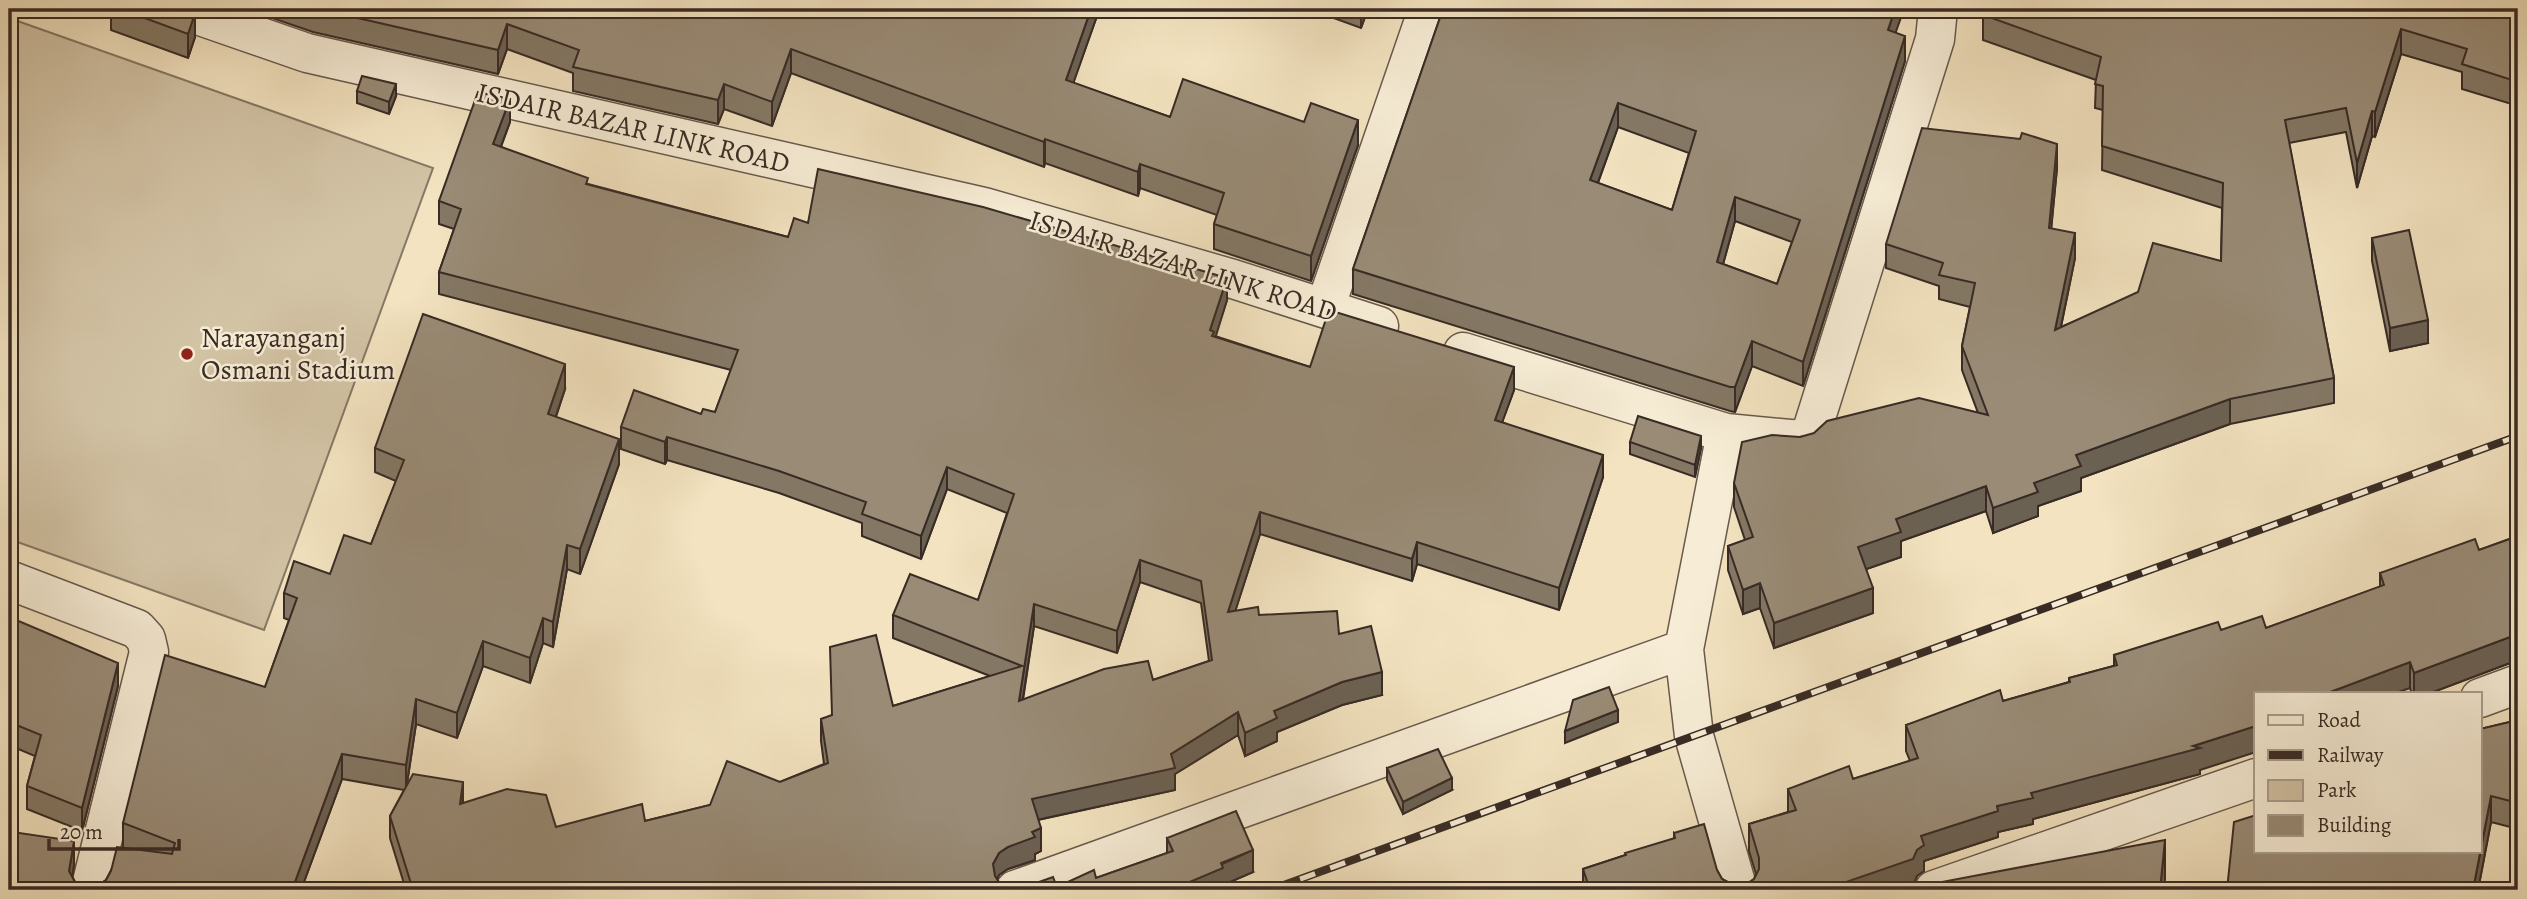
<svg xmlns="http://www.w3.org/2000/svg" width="2527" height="899" font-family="Alegreya,serif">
<rect width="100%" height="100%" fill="#f3e3c0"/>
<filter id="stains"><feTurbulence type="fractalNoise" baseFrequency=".00286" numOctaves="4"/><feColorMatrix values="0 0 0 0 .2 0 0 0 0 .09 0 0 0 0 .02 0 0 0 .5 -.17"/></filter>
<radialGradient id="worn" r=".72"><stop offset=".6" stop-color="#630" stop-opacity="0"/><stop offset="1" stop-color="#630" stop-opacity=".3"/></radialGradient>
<path fill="#d3c4a6" stroke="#867866" stroke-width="2" d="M9 18 433 168 264 630 9 539Z"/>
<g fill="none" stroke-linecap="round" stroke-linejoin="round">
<defs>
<path id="minor" d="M180 9 307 53 984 207 1233 279 1379 326
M1325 308 1428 9
M1463 352 1726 433 1684 649 1694 736 1738 890
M1726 433 1801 440 1808 435 1813 427 1935 39 1938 9
M9 580 137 629 146 639 149 652 90 890
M2480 698 2518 684
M1015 890 1684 649
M1934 890 2256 778"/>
</defs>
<use href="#minor" stroke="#67594c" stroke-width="41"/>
<use href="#minor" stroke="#f7edd6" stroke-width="38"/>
<defs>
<path id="rail" d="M1270 890 2518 436"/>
</defs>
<use href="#rail" stroke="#382b25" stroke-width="8"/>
<use href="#rail" stroke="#f7edd6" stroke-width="5" stroke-dasharray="16" stroke-linecap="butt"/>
</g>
<path fill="#847865" stroke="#382b25" stroke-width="2" fill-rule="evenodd" d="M111 9H183L195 37 188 58 111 30Z
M246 9H1098V13L1073 83 1170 117 1358 145 1311 281 1214 249V224L1217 215 1140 188 1138 196 1045 163 1044 167 791 73 772 126 724 109 718 124 573 91V73L507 49 498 74 313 32Z
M1309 9H1368L1361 28Z
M1443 9 1895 33 1905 61 1803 386 1752 366 1735 412 1730 411 1353 294V269ZM1618 127 1689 153 1672 210 1598 183ZM1735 221 1792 242 1777 284 1723 264Z
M2518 9V106L2462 89V72L2401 54 2375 137 2372 136 2357 188 2346 132 2289 143 2334 378V403L2230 424 2081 478V491L2038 506V516L1993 533 1986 511 1901 541V557L1866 569 1873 613 1774 648 1760 608 1743 614 1728 570V546L1745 540 1734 507V483L1800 437 1978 413 1962 370V346L1970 307 1939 299V286L1886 268V244L2057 168 2051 229 2075 258 2061 327 2221 261 2222 208 2102 170 2103 110 2095 108 2096 80 1983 40V15Z
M357 91 396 96 389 114 357 103Z
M510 122 501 147 588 184 788 237 808 223 1227 300 1215 336 1310 367 1514 390 1502 422 1603 477 1559 610 1417 564 1412 581 1260 534 1235 611 1339 634 1382 695 1342 705 1277 732V741L1245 756 1238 735 1175 774V790L1038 820 1041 851 1035 854V860L1008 869 999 875 997 879 1000 884 1012 889 1057 887 1096 878 1167 853V838L1253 872 1223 885V890H406L390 838V816L404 790 342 779 301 890H9L74 865 72 876 75 882 85 887 97 886 106 880 123 847V823L265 687 289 620 284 618V593L330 574 371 544 396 481 375 472V448L565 389 556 417 619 464 580 574 567 569 553 647 543 643 530 683 483 666 457 738 416 724 407 784 463 803 556 827 645 821 710 805 780 782 824 764 821 741V719L893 706 990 676 893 638V615L978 600 1007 513 947 489 921 559 862 536V523L779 493 667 460 665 464 621 449V427L701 414 715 412 731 370 439 294V272L454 229 439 224V201ZM1140 582 1201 603 1209 661 1153 680 1023 700 1034 626 1117 653Z
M2372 238 2428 343 2390 351 2372 261Z
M1630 442 1701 448 1695 477 1630 454Z
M2518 536V663H2510L2428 694H2412L2410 688 2256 694 2200 770V774L2033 819V824L1998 832V837L1924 861V871L1917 876 1913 885 1898 890H1583V869L1674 839V833L1717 870 1722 879 1733 885H1745L1754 879 1756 874 1749 851V824L1788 812V789L1853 779 1910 761 1906 751V725L2003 701 2069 682V678L2114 666V655L2221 630 2266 628 2380 587V573L2479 550Z
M9 617 118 686 82 831 27 809V786L35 756 9 745Z
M2518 720V829L2491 822 2478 890H2227L2480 852V729Z
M1387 768 1452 790 1403 814 1387 780Z"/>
<path fill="#6b6153" stroke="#382b25" stroke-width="2" d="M1091 9H1098V13L1066 104V80Z
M1361 9H1368L1361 28Z
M1895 9H1904L1888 54V30Z
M195 13V37L188 58V34Z
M507 24V49L498 74V50Z
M2401 29V54L2375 137V112Z
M1905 36V61L1803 386V362Z
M791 49V73L772 126V102Z
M396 84V96L389 114V102Z
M724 84V109L718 124V100Z
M510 99V122L493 167V144Z
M1618 103V127L1590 204V180Z
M2372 111V136L2357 188V163Z
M1358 120V145L1311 281V256Z
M1045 139V163L1044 167V142Z
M2057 144V168L2049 253V228Z
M1140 164V188L1138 196V172Z
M1735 197V221L1717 286V262Z
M2075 233V258L2055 355V330Z
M1227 278V300L1214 342 1210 330Z
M2428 320V343L2390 351V328Z
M1752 341V366L1735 412V387Z
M565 364V389L548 439V414Z
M1514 367V390L1495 442V420Z
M2230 399V424L2081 478V491L2038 506V516L1993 533V508L2076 455Z
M1701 436V448L1695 477V465Z
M667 437V460L665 464V442Z
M619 439V464L580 574V549Z
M1603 455V477L1559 610V588Z
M947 467V489L921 559V536Z
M1986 486V511L1901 541V557L1858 572V547L1896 519Z
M1260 512V534L1228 634V612Z
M1417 542V564L1412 581V559Z
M567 545V569L553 647V622Z
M1140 560V582L1117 653V631Z
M1760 583V608L1743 614V590Z
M1873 588V613L1774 648V623Z
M1034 604V626L1019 723V701Z
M543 618V643L530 683V658Z
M2510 637V663L2428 694H2414V673Z
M483 641V666L457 738V713Z
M2410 662V688L2393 694H2325Z
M118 663V686L82 831V808Z
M1382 672V695L1342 705 1277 732V741L1245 756V733L1274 711 1342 682Z
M416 699V724L406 790V765Z
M1618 710V722L1565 743V731Z
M1238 712V735L1175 774V790L1032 821V799L1171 754Z
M2256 726V752L2200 770V774L2033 819V824L1998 832V837L1924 861V871L1917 876 1913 885 1898 890H1823L1921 836 2031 793 2193 746Z
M342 754V779L301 890H292Z
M1452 778V790L1403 814V802Z
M463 782V804H460Z
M2491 796V822L2478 890H2473Z
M1041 828V851L1035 854V860L1008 869 999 875 993 887V864L999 853 1032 832Z
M2165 840V879L2164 890H2160Z
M74 841V865L70 890 69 871Z
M1253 850V872L1223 885V890H1165Z
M757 885V890H744Z"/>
<path fill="#998b76" stroke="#382b25" stroke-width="2" fill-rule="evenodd" d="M120 9H183L195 13 188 34Z
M318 9H1091L1066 80 1170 117 1183 79 1304 122 1311 103 1358 120 1311 256 1214 224 1224 193 1140 164 1138 172 1045 139 1044 142 791 49 772 102 724 84 718 100 573 67 579 50 507 24 498 50Z
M1443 9H1895L1888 30 1905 36 1803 362 1752 341 1735 387H1730L1353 269ZM1618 103 1696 131 1672 210 1590 180ZM1735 197 1800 220 1777 284 1717 262Z
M1985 9H2518V82L2462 64 2467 49 2401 29 2375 112 2372 111 2357 163 2346 108 2285 120 2334 378 2230 399 2076 455 2081 466 2034 483 2038 492 1993 508 1986 486 1896 519 1901 532 1858 547 1873 588 1774 623 1760 583 1743 590 1728 546 1753 537 1734 483 1742 442 1772 435 1800 437 1814 433 1827 421 1919 398 1988 415 1962 346 1975 283 1939 275 1943 263 1886 244 1922 128 2020 139 2022 133 2057 144 2049 228 2075 233 2055 330 2138 292 2153 243 2221 261 2223 183 2102 146 2103 86 2095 84 2101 57 1983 15Z
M362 76 396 84 389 102 357 91Z
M478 92 510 99 493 144 588 178 586 184 788 237 794 218 808 223 818 169 983 207 1227 278 1210 330 1214 332 1212 336 1310 367 1329 310 1514 367 1495 420 1603 455 1559 588 1417 542 1412 559 1260 512 1228 612 1258 607 1259 615 1337 611 1339 634 1371 626 1382 672 1342 682 1274 711 1277 718 1245 733 1238 712 1171 754 1175 768 1032 799 1041 828 1032 832 1035 837 1008 847 999 853 993 864 995 876 1000 884 1012 889 1022 888 1053 877 1057 887 1094 870 1096 878 1173 851 1167 838 1236 811 1253 850 1221 863 1223 868 1185 884 1165 890H765L764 888 759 890 757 885 744 890H413L390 816 413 774 463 782 460 804 507 789 546 795 556 827 642 804 645 821 710 805 727 761 780 782 828 763 821 719 832 715 830 647 876 635 893 706 1022 666 893 615 910 574 978 600 1014 494 947 467 921 536 862 514 866 502 779 471 667 437 665 442 621 427 634 390 701 414 703 409 715 412 738 350 439 272 461 209 439 201ZM1140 560 1201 581 1212 660 1153 680 1148 661 1104 669 1019 701 1034 604 1117 631Z
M2409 230 2428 320 2390 328 2372 238Z
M423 314 565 364 548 414 619 439 580 549 567 545 553 622 543 618 530 658 483 641 457 713 416 699 406 765 342 754 292 890H9V844H10L13 832 74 841 69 871 75 882 85 887 97 886 106 880 111 871 117 847 172 854 175 843 123 823 165 655 265 687 297 598 284 593 294 561 330 574 344 535 371 544 404 460 375 448Z
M1638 416 1701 436 1695 465 1630 442Z
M2518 536V637H2510L2414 673 2410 662 2325 694H2256V726L2193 746 2200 748 2031 793 2033 798 1997 806 1998 811 1921 836 1924 845 1917 850 1913 859 1823 890H1590L1583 869 1626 855 1625 853 1675 838 1674 833 1704 824 1717 870 1722 879 1733 885H1745L1754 879 1759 869V858L1749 824 1796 810 1788 789 1849 766 1853 779 1918 758 1906 725 2000 690 2003 701 2070 682 2069 678 2117 665 2114 655 2218 622 2221 630 2262 616 2266 628 2384 585 2380 573 2475 539 2479 550Z
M9 617 118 663 82 808 27 786 41 735 9 722Z
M1609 687 1618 710 1565 731 1573 700Z
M2518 720V803L2491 796 2473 890H2227L2234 822 2256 815V852H2480V729Z
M1438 749 1452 778 1403 802 1387 768Z
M2165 840 2160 890H1931V884Z"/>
<circle fill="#8f2418" stroke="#f7edd6" stroke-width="2.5" cx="187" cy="354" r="7"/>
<g text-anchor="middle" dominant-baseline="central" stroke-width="5" stroke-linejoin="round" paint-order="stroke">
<g font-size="28" fill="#382b25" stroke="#f7edd6">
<text transform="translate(633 128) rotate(13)">ISDAIR BAZAR LINK ROAD</text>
<text transform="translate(1183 266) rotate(17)">ISDAIR BAZAR LINK ROAD</text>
</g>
<g font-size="28" fill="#382b25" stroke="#f7edd6" text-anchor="start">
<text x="201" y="338">Narayanganj<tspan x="201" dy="32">Osmani Stadium</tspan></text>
</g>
</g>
<rect width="2527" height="899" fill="none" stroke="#f3e3c0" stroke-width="35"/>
<rect x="10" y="10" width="2506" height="878" fill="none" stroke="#382b25" stroke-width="3.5"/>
<rect x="18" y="18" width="2492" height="864" fill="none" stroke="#382b25" stroke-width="2"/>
<rect x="2254" y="692" width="228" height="161" fill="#f7edd6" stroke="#ab9f8f" stroke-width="2"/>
<rect x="2268" y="715" width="35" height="10" fill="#f7edd6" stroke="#ab9f8f" stroke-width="2"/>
<text x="2317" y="727" font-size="21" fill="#382b25">Road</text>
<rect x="2268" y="750" width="35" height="10" fill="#382b25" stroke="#ab9f8f" stroke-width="2"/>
<text x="2317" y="762" font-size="21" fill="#382b25">Railway</text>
<rect x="2268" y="780" width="35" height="21" fill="#d3c4a6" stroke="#ab9f8f" stroke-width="2"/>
<text x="2317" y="797" font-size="21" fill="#382b25">Park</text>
<rect x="2268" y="815" width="35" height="21" fill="#998b76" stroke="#ab9f8f" stroke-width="2"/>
<text x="2317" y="832" font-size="21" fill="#382b25">Building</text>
<path d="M49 839v10h130v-10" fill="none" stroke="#382b25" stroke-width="3.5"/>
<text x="60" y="839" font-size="21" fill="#382b25" stroke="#f7edd6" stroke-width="5" paint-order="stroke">20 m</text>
<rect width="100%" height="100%" filter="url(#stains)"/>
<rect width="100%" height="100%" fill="url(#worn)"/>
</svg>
